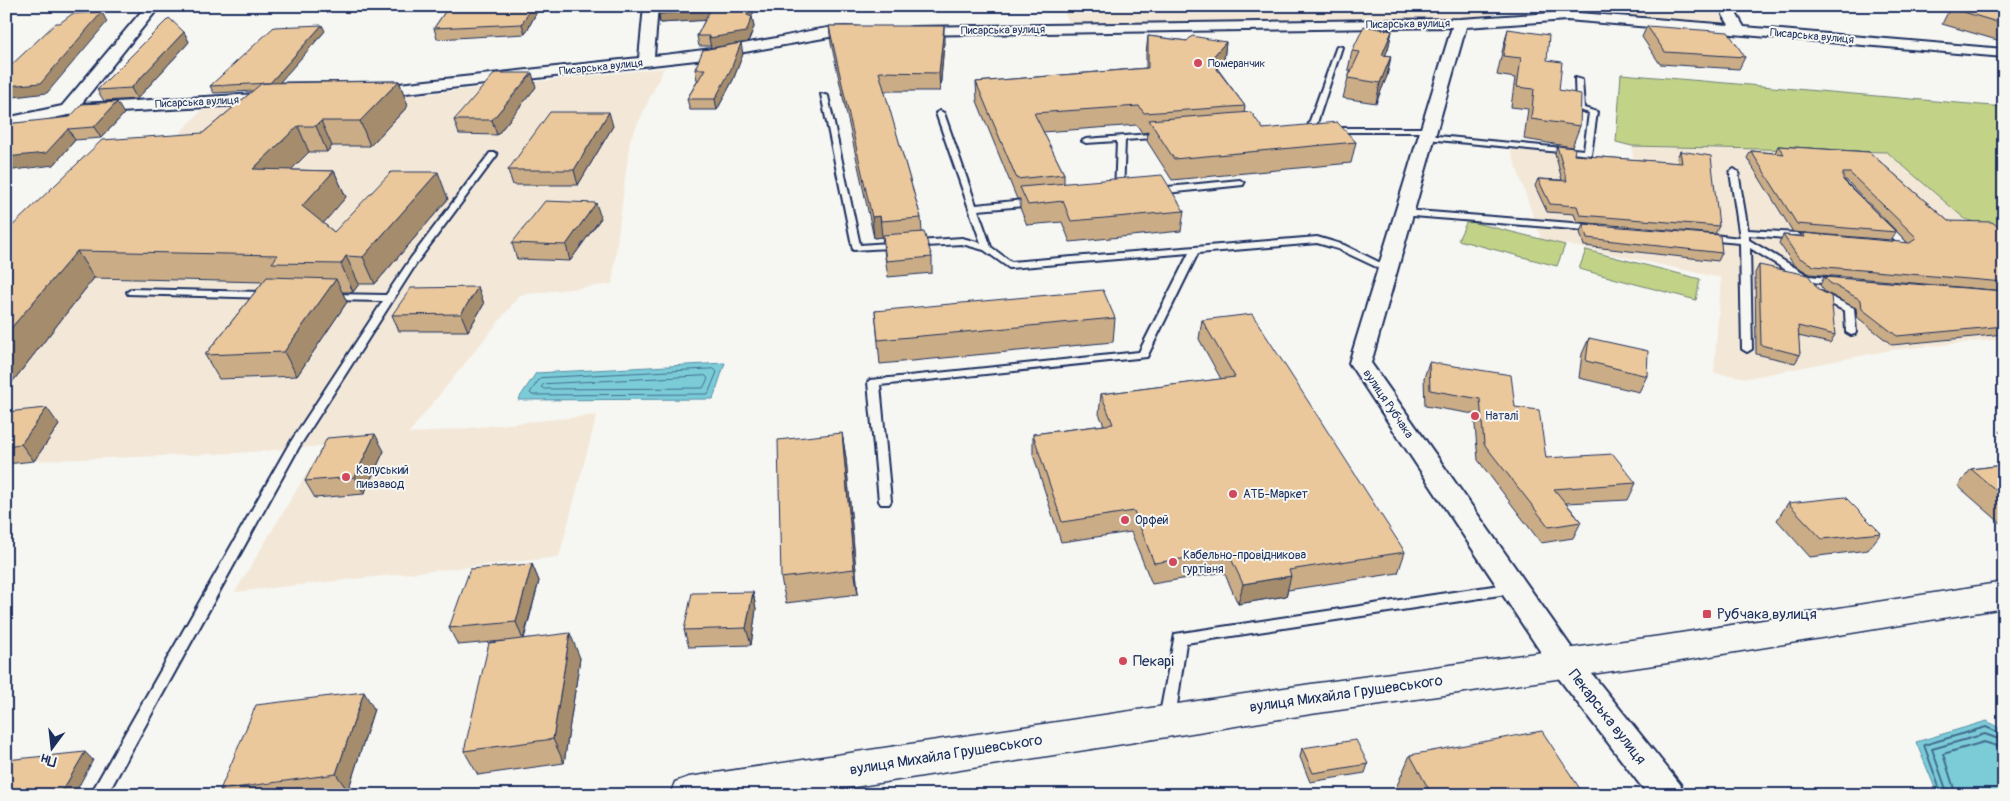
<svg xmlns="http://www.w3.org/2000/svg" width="2010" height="801" font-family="Pangolin,sans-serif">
<rect width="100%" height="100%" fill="#f6f6f2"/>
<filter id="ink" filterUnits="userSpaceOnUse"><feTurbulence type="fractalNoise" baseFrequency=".02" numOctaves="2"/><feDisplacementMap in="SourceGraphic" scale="10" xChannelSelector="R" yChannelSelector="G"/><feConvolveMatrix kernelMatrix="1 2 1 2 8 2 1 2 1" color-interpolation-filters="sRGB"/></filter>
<g filter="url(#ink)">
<path fill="#f3e8d8" d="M1061 6H1721L1725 25 1639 18 1621 11 1501 9 1487 17 1071 26Z
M664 68 630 140 612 284 520 295 408 434 597 415 559 557 235 592 323 446 238 453 6 462V253L174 139 204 108 368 100Z
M1632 146 1887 152 1965 219 2004 231V339L1891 350 1748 378 1714 373 1721 278 1541 239 1510 149 1633 159Z"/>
<path fill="#c2d388" stroke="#6e8173" d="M1621 74 2004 107V231L1965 219 1887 152 1632 146 1616 142Z
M1467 221 1565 245 1557 266 1458 240Z
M1586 250 1700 279 1696 300 1579 269Z"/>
<path fill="#7cccd8" stroke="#558da7" d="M725 363 713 399 518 400 536 373Z
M1987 721 2004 731V795H1938L1916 742Z"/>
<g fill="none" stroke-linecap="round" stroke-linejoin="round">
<path stroke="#426e8f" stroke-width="1" d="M714 369 717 372 708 394 532 395 530 393 540 378Z
M706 376 708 379 703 388 544 389 541 387 544 384Z"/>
<path stroke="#426e8f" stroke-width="2" d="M1942 795 1924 745 1986 727 2004 735
M1948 795 1932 749 1985 734 2004 741
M1956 795 1943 754 1984 742 2004 748"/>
<defs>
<path id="service" d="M1337 46 1342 47 1315 129 1308 131 1307 129Z
M1575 78 1582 80 1584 108 1597 112 1591 155 1427 139 1423 137 1427 135 1584 150 1589 113 1576 109Z
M821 94 828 96 860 245 962 238 981 243 936 113 940 111 944 113 976 205 1034 199 1038 202 1034 205 978 210 991 247 1011 262 1317 237 1344 245 1393 269 1388 272 1385 271 1338 249 1317 243 1198 253 1147 357 880 385 891 501 889 504H881L879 501 868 382 870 380 1139 352 1189 253 1009 268 984 250 962 244 853 250Z
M1325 128H1429L1433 130 1429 132H1328L1324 130Z
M1163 133H1166V137L1125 140 1123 194 1119 197 1115 194 1117 141 1086 143 1082 141 1086 139Z
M490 153H496L497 155 418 261 299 447 107 795H90L288 446 383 301 331 300 326 297 331 294 386 295 411 258Z
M1734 169 1738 172 1748 230 1797 233 1802 236 1797 239 1749 235V240L1809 276 1838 279 1843 282 1838 285 1804 281 1750 248 1752 349 1747 352 1742 349 1740 243 1705 240 1700 237 1705 234 1740 238 1730 172Z
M1240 180 1244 183 1243 185 1157 194 1153 191 1157 188Z
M1404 210 1597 225 1602 228 1597 231 1401 215V211Z
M1885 222 1888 223 1908 244V248L1892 247V243L1896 242 1880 225Z
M132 289 267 292 272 295 267 298 128 294 127 292Z
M1819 291 1854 308 1856 332 1855 334 1851 335 1846 332 1845 311 1815 296 1814 294Z
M1513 583 1518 584 1520 588 1518 592 1513 593 1186 643 1175 719 1172 724 1167 726 1162 724 1159 719 1175 634Z"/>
<path id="minor" d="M146 6H160L81 104 275 93 281 95 283 98 281 101 275 103 68 115 6 128V118L62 106Z
M644 6H658L654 56C693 52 732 46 771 39 801 34 837 22 866 29L868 32 866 35 835 36 705 59 371 97 365 95 363 92 365 89 371 87 639 58Z
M1724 6H1738L1737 15 1744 27 2004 49V57L1567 20 1466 27 1371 363 1576 654 1680 784 1685 795H1648L1554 672 1349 363 1452 27 912 35 907 34 905 31 907 28 912 27 1460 19 1567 12 1729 25 1723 15Z"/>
<path id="secondary" d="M2004 582V608L1668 663 1311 714 804 795H670L675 782 689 777 1311 684 1668 635Z"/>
</defs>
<use href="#service" stroke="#1b2f5e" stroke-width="4"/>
<use href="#minor" stroke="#1b2f5e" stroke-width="4"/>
<use href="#secondary" stroke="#1b2f5e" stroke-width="3"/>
<use href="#service" fill="#f6f6f2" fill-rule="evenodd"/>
<use href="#minor" fill="#f6f6f2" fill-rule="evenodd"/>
<use href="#secondary" fill="#f6f6f2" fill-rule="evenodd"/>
</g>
<path fill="#caac86" stroke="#1b2f5e" d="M449 6H540L525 34 437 39 434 28Z
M2004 6V42L1942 24 1950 8Z
M659 14 752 17 754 27 748 42 711 48V46H699L697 36 705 20 660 23Z
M829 26 944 43 940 91H884L921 218 922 232 932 257V273L888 277 882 237 874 238 831 43Z
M1647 26 1745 57 1739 69 1660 64 1642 37Z
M1508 29 1547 60 1559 90 1580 126 1572 147 1524 139 1528 109 1511 107 1515 78 1497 75 1503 48Z
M325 31 279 82 399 81 408 106 370 146H332L327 152H309L291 170 334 171 346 197 323 223 334 232 448 199 375 284H359L353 292H342L347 302 297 376 219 379 205 355 263 282 94 278 6 390V232L203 133 253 91 214 93 210 86Z
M1392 31 1388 49 1385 55 1391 56 1387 76 1376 103 1343 98 1348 78 1351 70H1348L1352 51Z
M184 32 189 42 137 99 104 101 97 90Z
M1148 36 1187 41 1226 42 1224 60 1217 68 1245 106 1244 113 1263 129 1356 142 1351 163 1172 180 1147 141 1148 132 1142 133 1137 125 1043 132 1064 174V184L1184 211 1181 231 1070 242 1062 222 1027 225 1020 208V199H1017L977 101 976 82 1146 68V54Z
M743 54 733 80 717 110H690L687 99 698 80H697L695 69Z
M536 87 497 135 459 134 454 120Z
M124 114 101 138 75 140 54 165 6 124Z
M613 126 578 185H513L508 170Z
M1557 146 1574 155 1678 163 1677 158 1680 151 1719 226 1715 234 1577 222 1574 214 1547 212 1535 186 1538 179 1562 180 1555 153Z
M1778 146 1869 152 1948 221 2004 231V291L1810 274 1794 265 1779 243 1783 235 1801 236 1803 233 1908 243 1846 180H1844L1896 232 1891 240 1793 232 1747 158 1751 151 1775 153Z
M601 218 570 261 517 259 512 243Z
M1583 224 1722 253 1718 261 1584 246 1580 232Z
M1759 265 1835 335 1830 343 1798 336 1800 355 1795 363 1756 354 1755 273Z
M1824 277 2004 291V334L1892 345 1857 317 1856 308 1825 292 1820 285Z
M478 287 484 304 468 331H399L392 315Z
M875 311 1115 318 1113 342 880 364Z
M1202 320 1405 552 1398 573 1288 590 1286 596 1238 604 1224 572 1152 584 1131 532 1061 542 1033 454V434L1104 425 1099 414 1101 394 1221 379 1199 339Z
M1589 338 1647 376 1639 392 1579 378 1582 354Z
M1429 362 1515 407 1546 458 1636 483 1628 500 1566 503 1581 522 1573 538 1541 543 1478 460 1474 414 1425 406 1424 378Z
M6 412 59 425 34 461 6 464Z
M2004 427V435L2000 432Z
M842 433 846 458 858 594 786 603 781 578Z
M384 451 364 494 315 498 305 481Z
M2004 465V526L1958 486 1971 469Z
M1788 503 1881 533 1868 550 1810 557 1777 520Z
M532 564 539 581 524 639 580 658 564 763 478 775 464 751 503 641 458 645 449 628Z
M753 592 756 609 751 645 689 647 684 630Z
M374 709 348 791 321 795H224L220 790Z
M1302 748 1368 764 1365 773 1310 782 1300 757Z
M1410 755 1584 795H1400L1396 788Z"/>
<path fill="#a48c6d" stroke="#1b2f5e" d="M6 6H17L6 13Z
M532 6H540L525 34 522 24Z
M751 6H756L749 24 747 15Z
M710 10 712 20 660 23 659 14Z
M102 12 107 22 47 93 6 98V86Z
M752 17 754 27 748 42 711 48 709 38Z
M322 25 325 31 273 90 270 83Z
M944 26V43L940 91 939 73Z
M1392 31 1388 49 1378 74 1382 55Z
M184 32 189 42 137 99 131 88Z
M1226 42 1224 60 1208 78 1210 60Z
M741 43 743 54 733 80 717 110 715 99Z
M1391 56 1387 76 1376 103 1380 83Z
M532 73 536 87 497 135 492 120Z
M399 81 408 106 370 146 360 121Z
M117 102 124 114 101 138 94 127Z
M609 112 613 126 578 185 574 170Z
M321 121 332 146 327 152 316 126Z
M298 126 309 152 266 195 253 169Z
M68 129 75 140 54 165 6 171V157Z
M334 171 346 197 315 233 302 206Z
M438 172 448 199 375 284 363 257Z
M596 203 601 218 570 261 566 245Z
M880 216 882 237 874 238 872 217Z
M77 251 94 278 6 390V334Z
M346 256 359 284 353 292 341 264Z
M336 279 347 302 297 376 284 352Z
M478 287 484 304 468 331 461 314Z
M47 408 59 425 34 461 21 444Z
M842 433 846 458 858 594 854 569Z
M375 434 384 451 364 494 355 477Z
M532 564 539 581 523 640 516 622Z
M1291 576 1286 596 1238 604 1243 584Z
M753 592 756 609 751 645 746 628Z
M570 633 580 658 564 763 553 739Z
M364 692 374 709 348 791 336 774Z
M85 752 93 760 74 795H60Z"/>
<path fill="#ebc89c" stroke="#1b2f5e" d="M449 6H532L522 24 434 28Z
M660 6H751L747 15 752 17 746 32 709 38 710 36H697L710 10 659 14Z
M1956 6H2004V24L1950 8Z
M102 12 41 83 6 86V70L56 23H60L72 14Z
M169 18 184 32 131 88 97 90Z
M322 25 270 83 210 86 274 27Z
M829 26H944L939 73 879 72 921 218 881 221 880 216 872 217Z
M1364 26 1392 31 1382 55 1391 56 1380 83 1348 78 1360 52 1352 51Z
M1647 26 1728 32 1745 57 1665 52Z
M1508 29 1549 35 1547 60 1562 62 1559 90 1581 94 1580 126 1531 119 1534 89 1517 87 1521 58 1503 56Z
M1148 36 1187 41 1192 36 1226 42 1210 60 1245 106 1144 113 1139 106 1034 113 1064 174 1017 179 976 82 1148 68Z
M741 43 731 69 715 99H687L705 69H695L703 50Z
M495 73H532L492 120H454Z
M399 81 360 121H321L316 126H298L253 169 334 171 302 206 334 232 391 172H438L363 257 346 256 341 264 272 263 278 255 77 251 6 334V232L102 140 203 133 262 83Z
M117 102 94 127 68 129 46 153 6 157V124L70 117 82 104Z
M550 112H609L574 170H508Z
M1251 112 1263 129 1337 122 1356 142 1174 159 1149 120Z
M1557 146 1575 148 1574 155 1682 163 1680 151 1711 156 1719 226 1580 215 1577 206 1550 204 1538 179 1567 181Z
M1778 146 1869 152 1948 221 1992 222 2004 231V282L1814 266 1798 257 1783 235 1805 237 1803 233 1910 243 1917 238 1850 173H1843V180L1896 232 1797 224 1751 151 1784 154Z
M1162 175 1184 211 1071 221 1063 201 1028 205 1020 187Z
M545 201 596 203 566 245 512 243Z
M1583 224 1720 235 1722 253 1587 238Z
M924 232 932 257 886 261 883 235Z
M1759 265 1808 275 1819 290 1831 296 1835 335 1798 326 1800 355 1761 345Z
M267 277 336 279 284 352 205 355Z
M1824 277 2004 291V326L1897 336 1862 309 1861 300 1830 283Z
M478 287 461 314 392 315 411 288Z
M1103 290 1115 318 878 340 875 311Z
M1252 314 1405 552 1289 570 1291 576 1243 584 1228 552 1154 563 1134 511 1062 522 1033 434 1113 424 1101 394 1235 377 1202 320Z
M1589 338 1648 351 1647 376 1586 361Z
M1429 362 1511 375 1515 407 1539 410 1546 458 1613 454 1636 483 1554 489 1581 522 1549 527 1484 444 1480 399 1430 390Z
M47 408 21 444 6 446V412Z
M842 433 854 569 781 578 778 440Z
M375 434 355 477 305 481 327 438Z
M2004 465V497L1971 469Z
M1845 497 1881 533 1822 539 1788 503Z
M532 564 516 622 449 628 470 569Z
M753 592 746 628 684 630 692 593Z
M570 633 553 739 464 751 489 643Z
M364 692 336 774 220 790 256 705Z
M1542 731 1584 795H1432L1410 755Z
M1356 740 1368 764 1313 773 1302 748Z
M85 752 60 795H6V760Z"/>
</g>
<g fill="#d1495b" stroke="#f6f6f2" stroke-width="2">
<circle cx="1198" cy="63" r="5"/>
<circle cx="1475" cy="416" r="5"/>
<circle cx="346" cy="477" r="5"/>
<circle cx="1233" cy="494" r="5"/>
<circle cx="1125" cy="520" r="5"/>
<circle cx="1173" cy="562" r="5"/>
<rect x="1702" y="609" width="10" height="10" rx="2.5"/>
<circle cx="1123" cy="661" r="5"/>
</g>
<g text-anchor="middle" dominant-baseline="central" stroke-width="4" stroke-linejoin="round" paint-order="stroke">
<g font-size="11" fill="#1b2f5e" stroke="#f6f6f2">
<text transform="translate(1408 24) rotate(-1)">Писарська вулиця</text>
<text transform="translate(1003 30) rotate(-1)">Писарська вулиця</text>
<text transform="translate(1812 36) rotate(5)">Писарська вулиця</text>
<text transform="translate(601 67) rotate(-6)">Писарська вулиця</text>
<text transform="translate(197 102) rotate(-3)">Писарська вулиця</text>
</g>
<g font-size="11" fill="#1b2f5e" stroke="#f6f6f2" text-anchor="start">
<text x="1208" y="63">Померанчик</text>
</g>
<g font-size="12" fill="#1b2f5e" stroke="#f6f6f2">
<text transform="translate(1388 404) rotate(56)">вулиця Рубчака</text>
</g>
<g font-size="12" fill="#1b2f5e" stroke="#f6f6f2" text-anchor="start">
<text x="1485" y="416">Наталі</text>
<text x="356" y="470">Калуський<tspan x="356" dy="14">пивзавод</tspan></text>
<text x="1243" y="494">АТБ-Маркет</text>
<text x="1135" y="520">Орфей</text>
<text x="1183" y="555">Кабельно-провідникова<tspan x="1183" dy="14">гуртівня</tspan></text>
</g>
<g font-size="15" fill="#1b2f5e" stroke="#f6f6f2" text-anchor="start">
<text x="1717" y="614">Рубчака вулиця</text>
<text x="1133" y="661">Пекарі</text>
</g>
<g font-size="15" fill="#1b2f5e" stroke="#f6f6f2">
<text transform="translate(1346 694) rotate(-8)">вулиця Михайла Грушевського</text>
<text transform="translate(1607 717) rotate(52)">Пекарська вулиця</text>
<text transform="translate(946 755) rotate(-9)">вулиця Михайла Грушевського</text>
</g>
</g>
<rect width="2010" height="801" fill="none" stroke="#f6f6f2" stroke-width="25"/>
<rect x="12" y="12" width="1985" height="776" fill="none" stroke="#1b2f5e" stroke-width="2" filter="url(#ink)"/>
<g transform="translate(52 748) rotate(195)" stroke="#f6f6f2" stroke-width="4" paint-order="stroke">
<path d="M0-4L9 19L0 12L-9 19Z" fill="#1b2f5e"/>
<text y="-8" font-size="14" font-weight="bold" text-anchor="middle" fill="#1b2f5e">Пн</text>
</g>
</svg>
